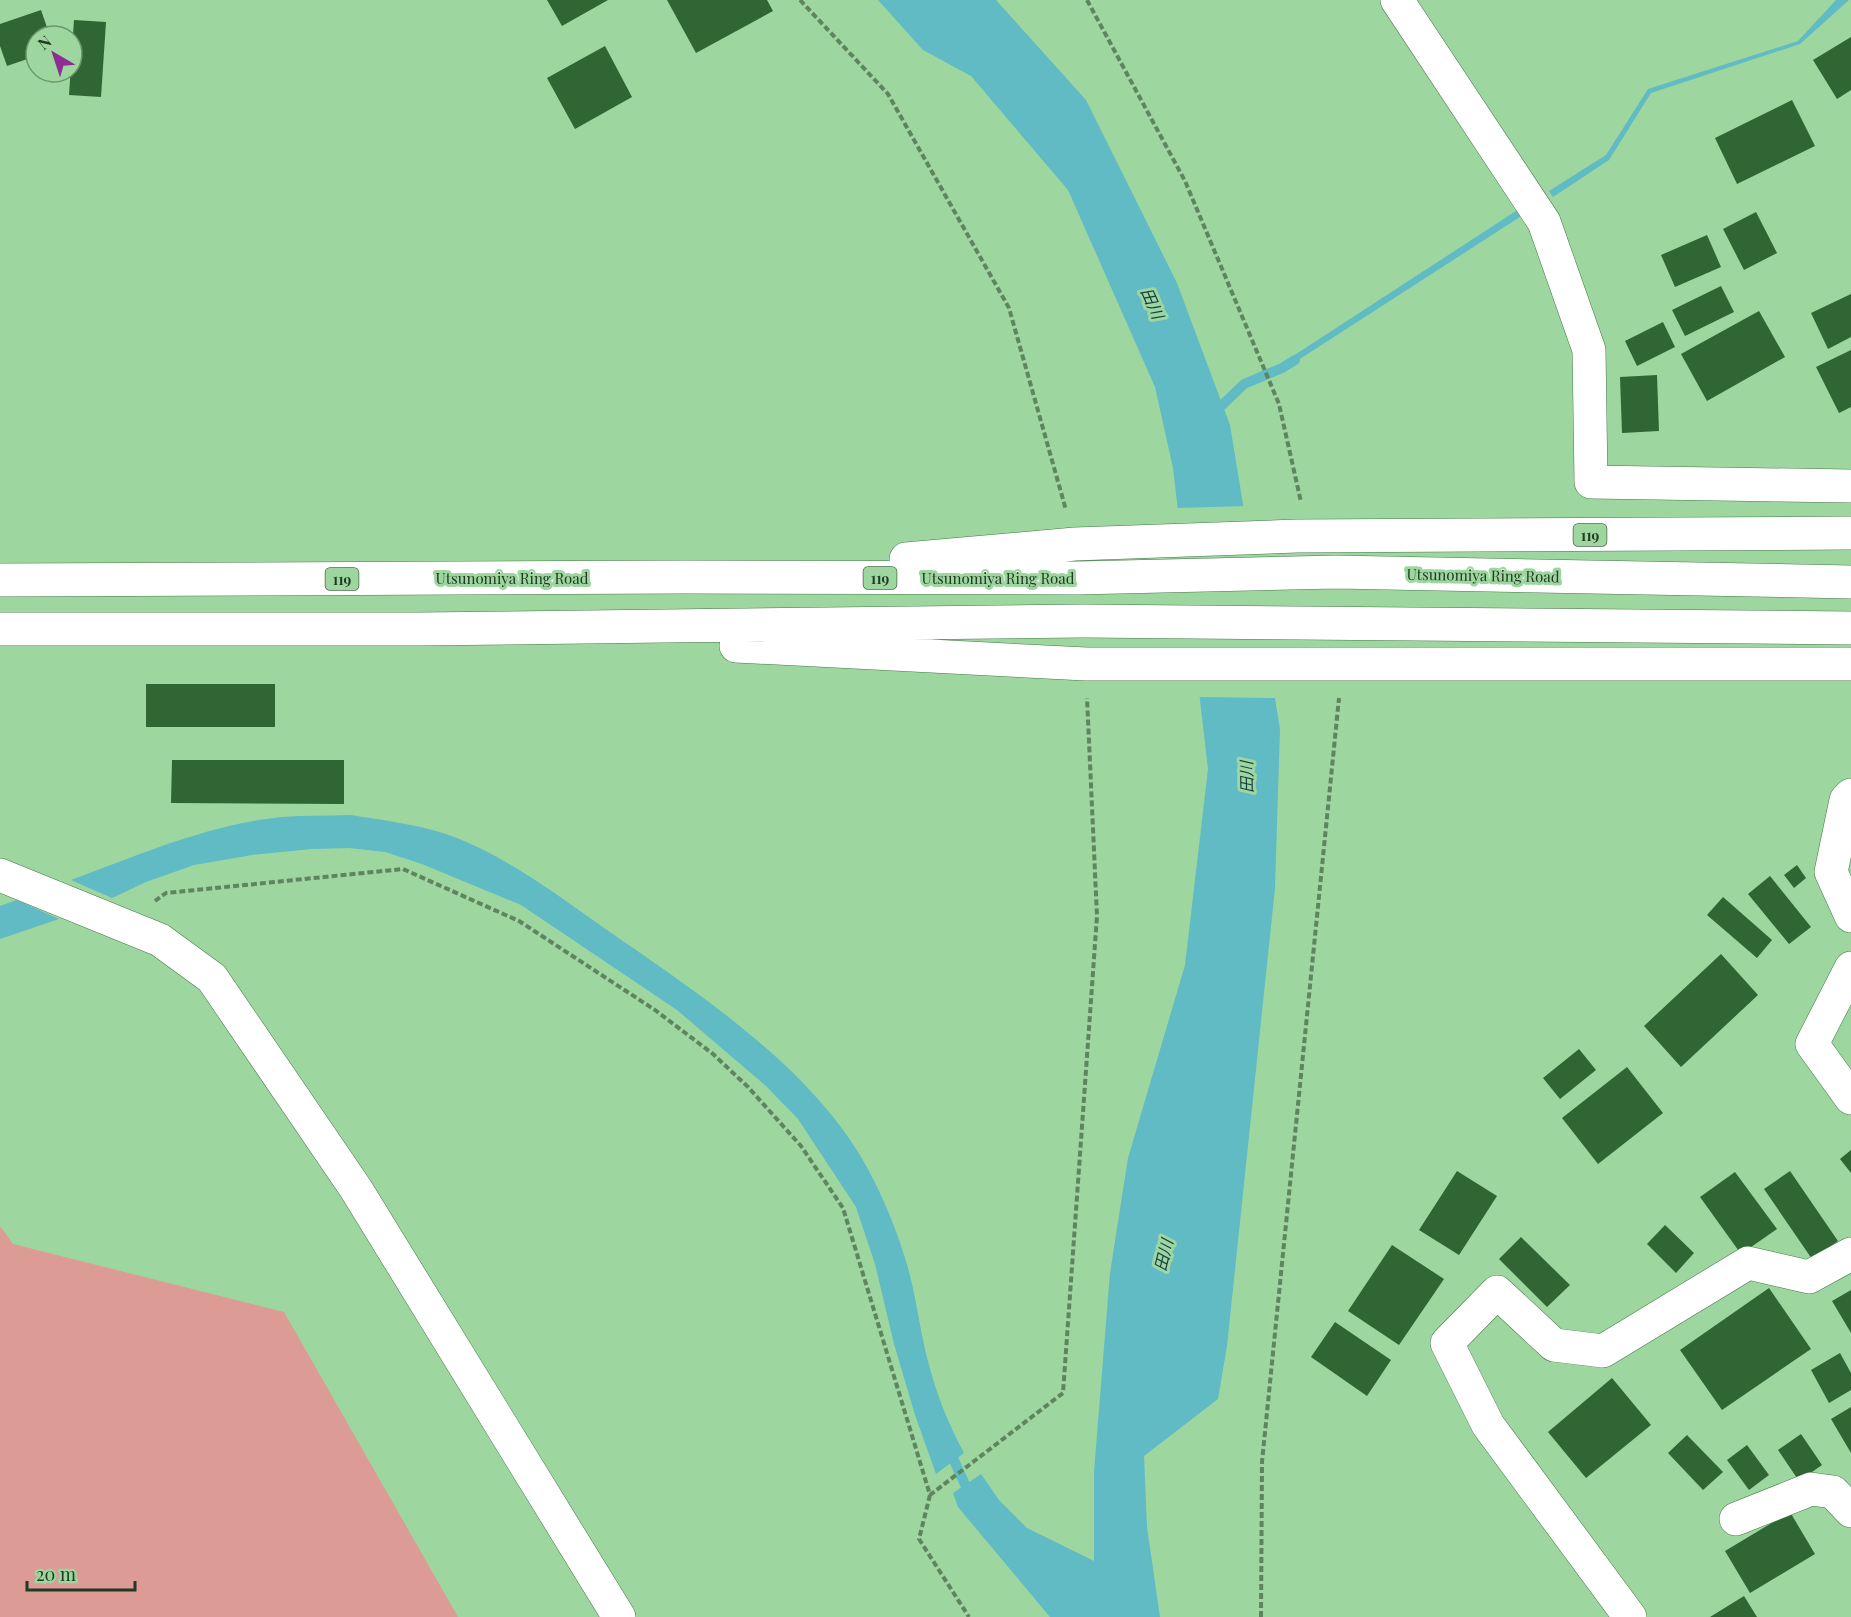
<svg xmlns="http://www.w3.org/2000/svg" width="1851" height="1617" font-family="'Playfair Display','Noto Sans JP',serif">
<rect width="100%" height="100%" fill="#9dd69f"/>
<path fill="#dd9b95" d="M0 1226 13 1244 284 1312 458 1617H0Z"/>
<path fill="#60bbc5" d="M878 0H996L1086 100 1177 283 1230 425 1280 729 1275 888 1227 1346 1218 1399 1144 1456 1147 1527 1160 1617H1050L958 1507 953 1493 981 1474 999 1500 1027 1528 1094 1561V1472L1110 1273 1128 1158 1185 965 1208 769 1173 468 1155 387 1068 190 971 76 923 50Z
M1836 0H1849L1800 44 1651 93 1609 160 1553 197 1549 191 1606 155 1648 89 1798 41Z
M1519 209 1523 215 1292 364 1285 371 1282 366 1290 358Z
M351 815C387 821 424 825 457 838 510 859 560 897 607 930 699 994 815 1069 869 1171 885 1201 899 1236 908 1268 917 1300 920 1333 929 1365 937 1396 949 1425 964 1453L936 1474 915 1415 894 1344 875 1264 856 1207 798 1119 766 1086 677 1010 521 905 422 864 385 852 349 848 312 849 252 855 194 865 146 882 112 898 71 880C139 855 209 824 282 817 305 815 328 816 351 815Z
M17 900 59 919 0 939V906Z"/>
<path fill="#9dd69f" d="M1247 506 1278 698 1197 697 1175 508Z"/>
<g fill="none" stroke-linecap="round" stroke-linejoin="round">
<path stroke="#60bbc5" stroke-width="10" d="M1214 413 1244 384 1282 368 1295 360
M949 1449 971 1498"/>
</g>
<path fill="#306534" d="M547 0H608L562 26Z
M667 0H767L773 11 696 53Z
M41 10 50 36H36V56L7 66 0 46V24Z
M74 20 106 22 101 97 69 95Z
M1851 37V90L1837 99 1813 60Z
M605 46 632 97 575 129 547 78Z
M1792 100 1815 146 1737 184 1715 138Z
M1756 212 1777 253 1744 270 1723 229Z
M1707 235 1721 267 1675 287 1661 255Z
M1721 286 1734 312 1685 336 1672 310Z
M1851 294V337L1828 349 1811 313Z
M1759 311 1785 357 1707 401 1681 354Z
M1663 322 1675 347 1637 366 1625 341Z
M1851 350V407L1839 413 1816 367Z
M1657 375 1659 431 1622 433 1620 377Z
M146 684H275V727H146Z
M172 760H344V804L171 803Z
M1797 865 1806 878 1794 888 1784 875Z
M1770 876 1811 927 1789 944 1748 894Z
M1723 897 1772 940 1757 958 1707 915Z
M1721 954 1758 995 1681 1067 1644 1026Z
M1579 1049 1596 1070 1560 1099 1543 1078Z
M1627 1067 1663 1113 1598 1164 1562 1118Z
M1851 1150V1173L1840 1159Z
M1457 1171 1497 1196 1459 1255 1419 1230Z
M1790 1171 1838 1241 1812 1259 1764 1189Z
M1735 1172 1777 1229 1741 1254 1700 1197Z
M1665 1225 1694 1253 1676 1273 1647 1244Z
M1521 1237 1570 1285 1547 1307 1499 1259Z
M1392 1245 1444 1279 1399 1345 1348 1311Z
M1769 1288 1811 1349 1722 1410 1680 1350Z
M1851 1290V1333L1832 1301Z
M1335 1322 1391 1360 1367 1396 1311 1357Z
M1840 1353 1851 1373V1390L1829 1403 1811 1370Z
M1612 1378 1651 1425 1586 1478 1548 1432Z
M1851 1407V1453L1831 1419Z
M1801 1434 1822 1465 1799 1481 1778 1450Z
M1687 1435 1723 1472 1703 1490 1668 1453Z
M1747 1445 1769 1475 1749 1490 1727 1460Z
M1790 1512 1815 1554 1750 1593 1725 1551Z
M1744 1596 1757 1617H1710Z"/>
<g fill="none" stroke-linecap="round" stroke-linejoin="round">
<defs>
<path id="minor" d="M1397 0 1544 222 1589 350 1591 482 1851 486
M1851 795 1846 800 1831 872 1851 916
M0 875 160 940 212 978 356 1189 619 1617
M1851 968 1812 1044 1851 1098
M1736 1519 1811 1489 1833 1492 1851 1511
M1630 1617 1488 1425 1447 1343 1497 1292 1554 1345 1603 1351 1748 1263 1809 1277 1851 1254"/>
<path id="trunk" d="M906 559 1075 544 1297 536 1851 533
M0 580 683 577 1077 578 1336 572 1851 582
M0 629H419L1083 621 1851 628
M736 646 1086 664H1851"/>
</defs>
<use href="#minor" stroke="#447947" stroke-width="34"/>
<use href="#trunk" stroke="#447947" stroke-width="34"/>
<path stroke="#5e8560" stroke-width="4" stroke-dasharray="6 3" stroke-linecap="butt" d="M800 0 888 94 1009 308 1066 510
M1087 0 1185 181 1279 404 1301 502
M155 901 166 893 403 869 519 921 655 1010 713 1054 748 1087 801 1146 843 1208 930 1495 1063 1393 1097 916 1087 698
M930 1495 919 1539 969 1617
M1261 1617 1262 1462 1339 698"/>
<use href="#minor" stroke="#fff" stroke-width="33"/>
<use href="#trunk" stroke="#fff" stroke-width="33"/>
</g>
<g text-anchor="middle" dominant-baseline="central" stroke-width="6" stroke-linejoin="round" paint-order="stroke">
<g fill="#9dd69f" stroke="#476849" stroke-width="1.5">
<rect x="1573.5" y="524" width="33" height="22" rx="4.5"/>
<rect x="863.5" y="567" width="33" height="22" rx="4.5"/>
<rect x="325.5" y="568" width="33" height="22" rx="4.5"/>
</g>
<g font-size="14" font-weight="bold" fill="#223924">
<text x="1590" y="535">119</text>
<text x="880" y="578">119</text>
<text x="342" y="579">119</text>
</g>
<g font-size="15" fill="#223924" stroke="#9dd69f">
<text transform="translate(1483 575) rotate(1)">Utsunomiya Ring Road</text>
<text x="512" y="578">Utsunomiya Ring Road</text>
<text x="998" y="578">Utsunomiya Ring Road</text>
</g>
<g font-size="16" font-style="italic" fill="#164045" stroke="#9dd69f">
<text transform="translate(1153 303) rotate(66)">田川</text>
<text transform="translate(1246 777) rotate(-91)">田川</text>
<text transform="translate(1163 1255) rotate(-76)">田川</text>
</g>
</g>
<g transform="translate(54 54) rotate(321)"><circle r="28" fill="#9dd69f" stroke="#6c976e" stroke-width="1.5"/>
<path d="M0-4.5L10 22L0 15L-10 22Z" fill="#8f2d95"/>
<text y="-9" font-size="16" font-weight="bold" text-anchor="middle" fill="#223924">N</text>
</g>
<path d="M27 1581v9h108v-9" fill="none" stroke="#223924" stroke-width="3"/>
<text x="36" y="1581" font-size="18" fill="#223924" stroke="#9dd69f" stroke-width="4.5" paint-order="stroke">20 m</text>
</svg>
